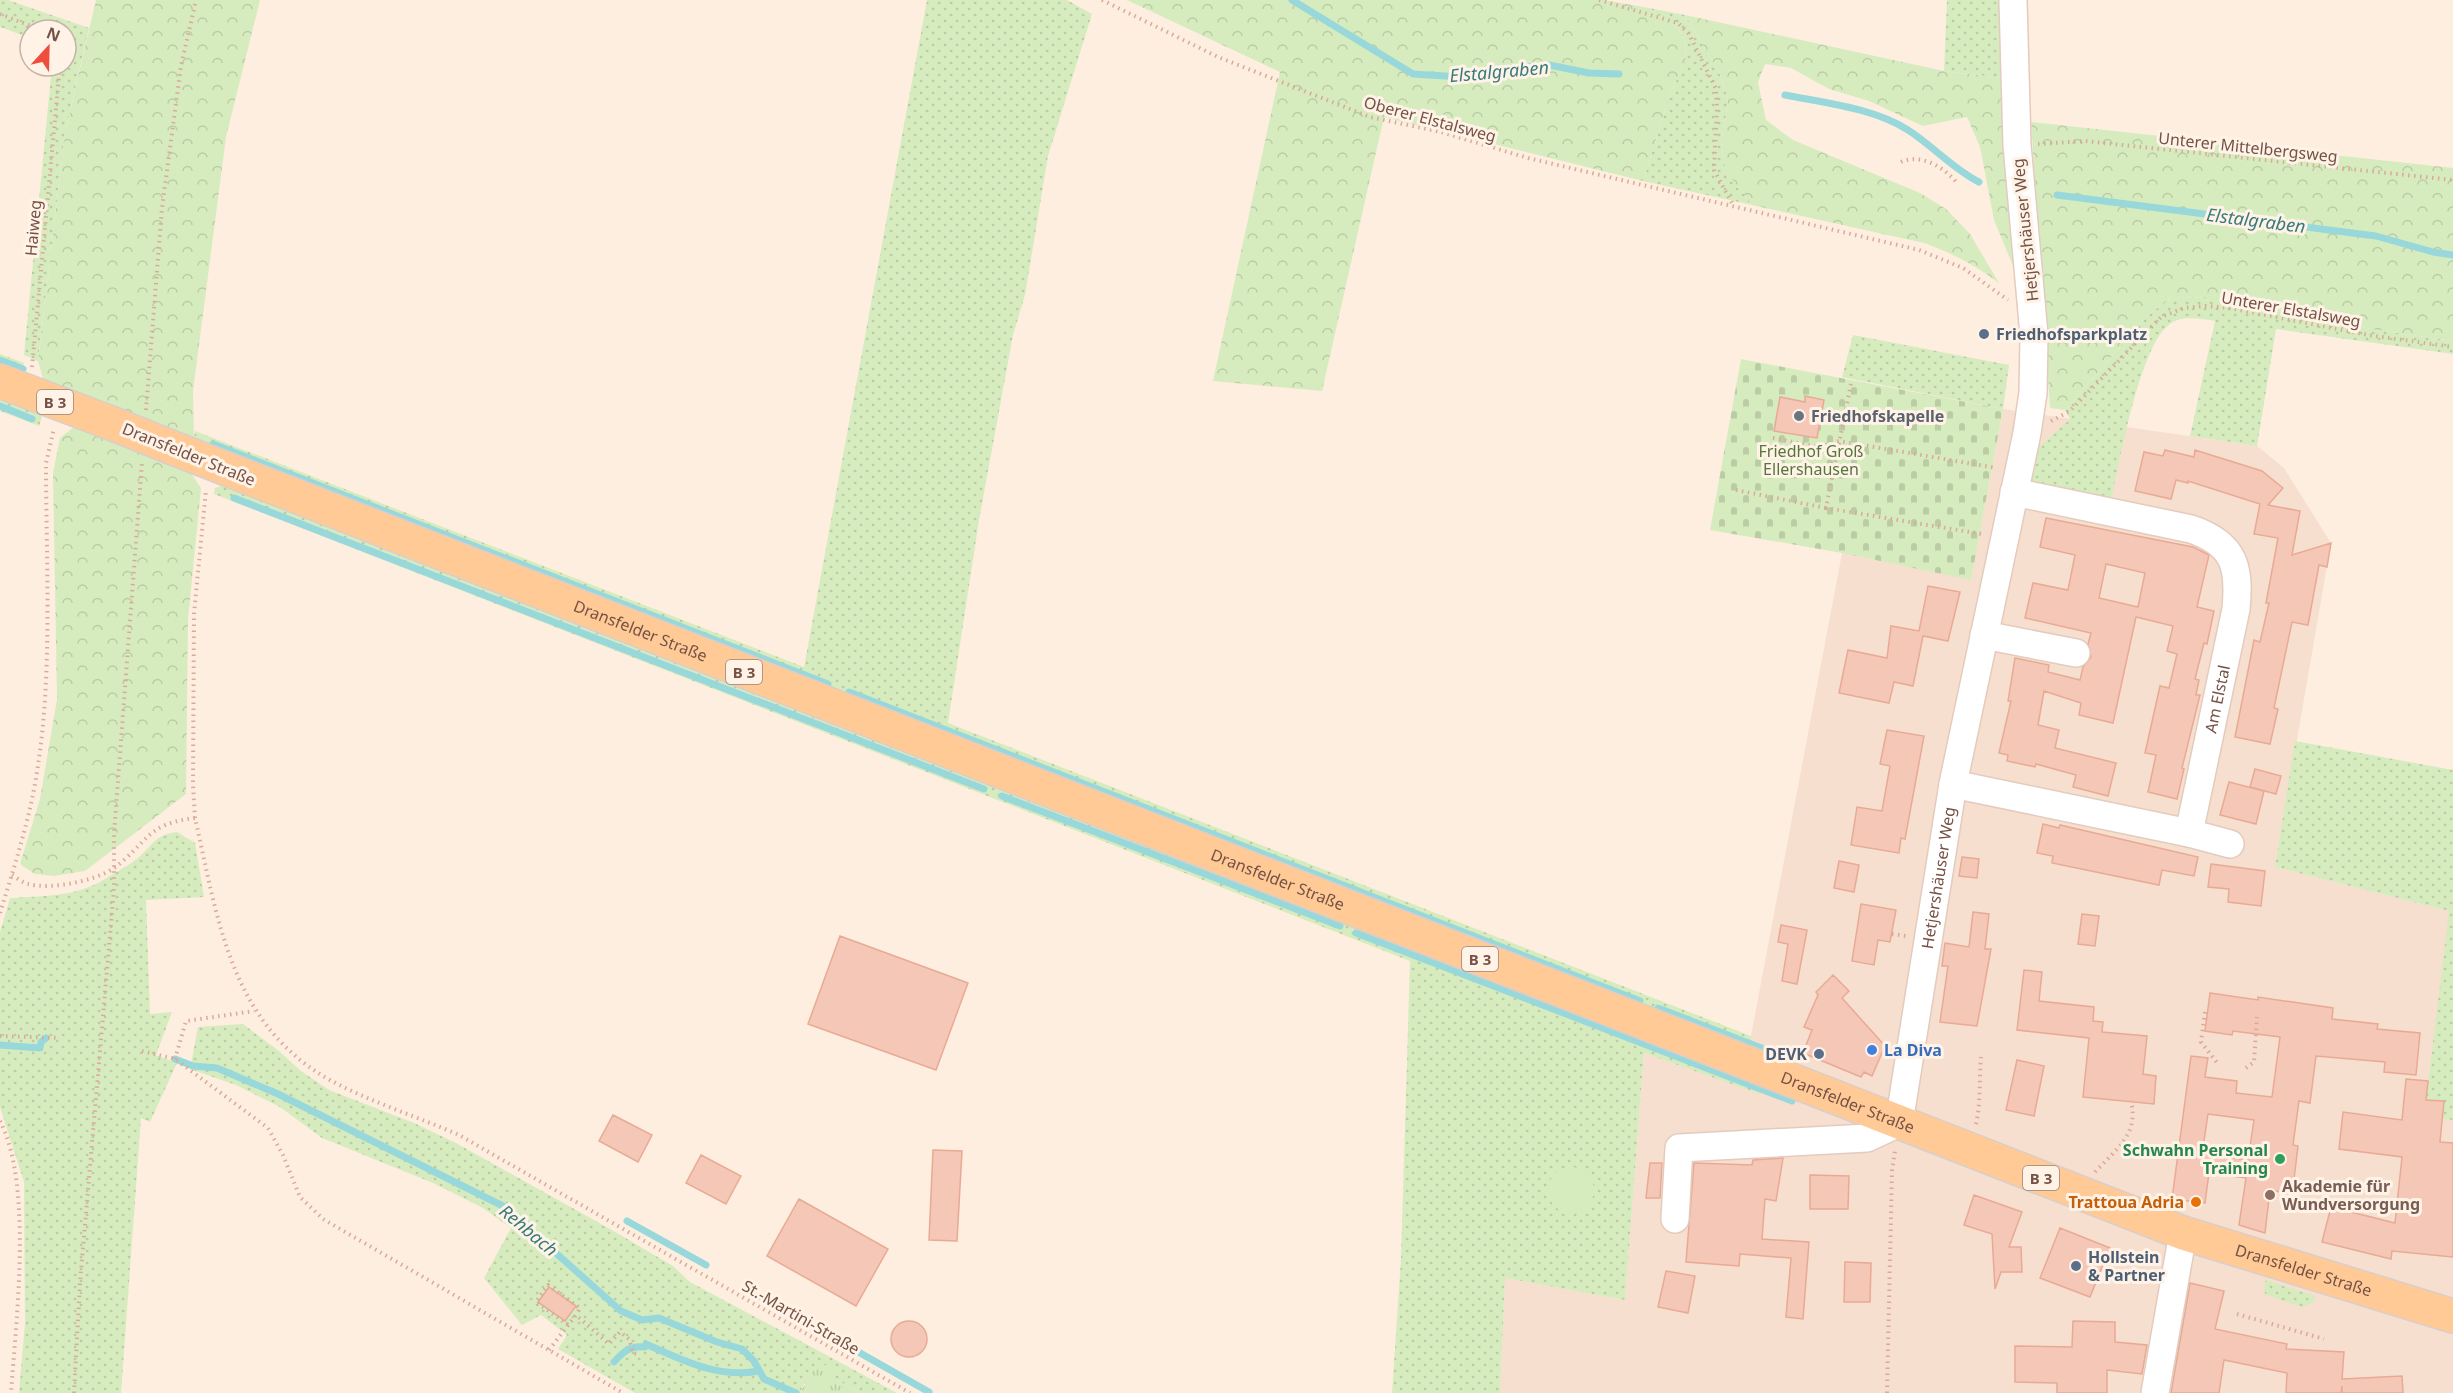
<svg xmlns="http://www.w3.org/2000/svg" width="2453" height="1393" font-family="'Noto Sans',sans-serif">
<defs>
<pattern id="grass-dots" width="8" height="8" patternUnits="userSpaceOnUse" patternTransform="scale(1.5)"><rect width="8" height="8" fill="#d6ecbe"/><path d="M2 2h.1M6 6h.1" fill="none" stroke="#bbcca5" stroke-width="1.8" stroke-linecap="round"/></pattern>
<pattern id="forest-crowns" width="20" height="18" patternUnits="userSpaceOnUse" patternTransform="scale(1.5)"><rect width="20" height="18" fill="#d6ecbe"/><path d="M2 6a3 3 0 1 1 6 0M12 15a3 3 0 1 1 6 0" fill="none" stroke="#bbcca5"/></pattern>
<pattern id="cemetery-stones" width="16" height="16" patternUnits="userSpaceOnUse" patternTransform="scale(1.5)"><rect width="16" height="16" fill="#d6ecbe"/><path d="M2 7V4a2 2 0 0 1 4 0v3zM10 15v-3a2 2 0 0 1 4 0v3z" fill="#bbcca5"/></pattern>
<pattern id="park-tufts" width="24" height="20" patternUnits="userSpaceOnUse" patternTransform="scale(1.5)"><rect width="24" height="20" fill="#d6ecbe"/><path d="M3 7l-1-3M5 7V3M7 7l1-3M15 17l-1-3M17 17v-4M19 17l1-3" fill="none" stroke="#bbcca5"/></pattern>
</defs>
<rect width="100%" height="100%" fill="#feeee0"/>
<path fill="#f6dfce" d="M2003 409 2257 446 2284 468 2331 543 2275 867 2453 912V1393H1500L1505 1278 1625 1300 1644 1053 1760 1093 1751 1036 1842 553 1971 579Z"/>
<path fill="url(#grass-dots)" d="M0 0H8L89 28 65 133 38 361 24 355 52 66H66V30H30V38L0 27Z
M927 0H1067L1092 14 1048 156 1025 295 1013 335 979 520 948 723 1751 1036 1754 1053 184 440 194 438 195 431 804 667Z
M1947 0H2002V78L1944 71Z
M1649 8 1685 15 1719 72 1728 98 1722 148 1726 170 1752 205 1643 181 1670 95 1686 58 1685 39 1678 29Z
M2213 297 2371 329 2453 341V354L2276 329 2257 446 2190 436 2215 321C2202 319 2181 315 2170 324 2140 344 2119 464 2111 501L2028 484 2039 447 2070 419 2065 410 2148 315 2171 298Z
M1853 335 2009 365 2003 409 1842 377Z
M0 354 24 363 22 376 0 370Z
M0 395 43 414 39 426 0 411Z
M227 484 1759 1081 1760 1094 1644 1053 1625 1300 1505 1278 1500 1393H1392L1401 1259 1410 961 214 494 215 488Z
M2295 741 2453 770V1120L2443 1119 2444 1101 2426 1100 2449 911 2275 867Z
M177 832 195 843 204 897 146 900 150 1014 172 1012 156 1055 177 1063 150 1122 141 1118 121 1393H19L25 1323 24 1182 0 1107V932L10 898C43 896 76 897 105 879 116 872 130 865 140 856 155 843 155 835 177 832Z
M243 1024 279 1051 301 1071 329 1090 414 1123 456 1143 617 1233 673 1266 690 1282 897 1393H859L836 1379 804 1384 800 1393H635L558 1349 567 1335 541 1315 522 1325 484 1278 511 1228 483 1208 433 1183 322 1138 280 1107 236 1085 190 1069 198 1027Z
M2266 1280 2315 1296 2314 1302 2302 1307 2266 1295 2263 1289Z"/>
<path fill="url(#forest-crowns)" d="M96 0H260L226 137 193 391 194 438 184 440 189 470 201 488 188 620 186 794 85 871 54 876 35 874 20 864 40 799 57 699 53 473 60 438 75 426 44 382 38 361 65 133Z
M1127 0H1604L1649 8 1678 29 1685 39 1686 58 1670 95 1643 181 1384 117 1322 391 1213 381 1280 72Z
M1685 15 1944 71 2002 78 2018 278 1994 220 1980 147 1967 117 1923 126 1869 101 1829 89 1791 68 1765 64 1758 82 1766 120 1793 140 1920 193 1946 209 1970 234 1999 283C1975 265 1952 253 1924 243L1752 205 1726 171 1722 148 1728 98 1719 72Z
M2031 122 2453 168V341L2371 329 2213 297 2171 298 2148 315 2065 410 2050 408Z"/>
<path fill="url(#cemetery-stones)" d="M1741 359 2003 409 1971 580 1842 553 1710 530Z"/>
<path fill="url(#park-tufts)" d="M818 1362 832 1368 836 1379 859 1393H800Z"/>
<path fill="#d6ecbe" d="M1548 1190a23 23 0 1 1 46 0a23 23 0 1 1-46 0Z"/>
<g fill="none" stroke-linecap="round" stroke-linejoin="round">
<path stroke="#99d8da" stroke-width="7" d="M1292 0 1413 74 1461 77 1486 70 1549 65 1589 73 1619 74
M1785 95C1825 103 1873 108 1908 130 1933 146 1953 169 1979 182
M2057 195 2376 236 2433 252 2453 255
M0 360 23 369
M0 406 32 419
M213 444 828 684
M234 498 984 789
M849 692 1640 1001
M1002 796 1340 926
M1356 933 1792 1101
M1658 1008 1787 1058
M0 1045 40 1048 41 1042 46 1038
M175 1059 193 1066 217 1068 278 1094 503 1206 621 1311 642 1320 659 1318 717 1342 742 1349 754 1361 764 1379 796 1393
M627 1221 706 1265
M749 1290 929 1392
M614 1362C623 1352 630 1345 645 1347L646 1344C682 1360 719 1379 759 1371"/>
</g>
<path fill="#f5c7b6" stroke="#e8aa95" stroke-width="1.5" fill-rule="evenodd" d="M1805 396 1824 400 1817 438 1774 431 1780 397 1805 402Z
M2165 450 2194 457 2195 450 2262 471 2283 488 2268 505 2300 511 2292 555 2331 543 2327 567 2319 565 2308 625 2292 622 2274 708 2278 709 2270 744 2235 737 2254 640 2260 642 2269 603H2266L2278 538 2254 534 2260 504 2188 481V483L2176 480 2171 499 2135 491 2144 452 2163 456Z
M2046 518 2193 547 2209 555 2197 607 2214 611 2207 644 2204 643 2195 679 2199 680 2196 695H2200L2182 768 2184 769 2177 799 2148 792 2156 755 2145 753 2160 686 2169 688 2177 654 2167 651 2173 626 2136 617 2113 723 2079 715 2081 703 2044 691 2038 725 2059 730 2055 748 2116 763 2108 796 2073 787 2076 775 2036 764 2035 767 2007 761 2008 755 1999 753 2011 701H2008L2015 658 2049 665 2048 672 2080 680 2083 667 2091 657 2088 644 2091 633 2025 618 2033 583 2068 590 2075 555 2040 547ZM2106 564 2145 573 2138 607 2099 598Z
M1928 586 1960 592 1948 641 1923 636 1913 686 1894 682 1889 703 1839 693 1848 650 1887 658 1891 626 1919 631Z
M1887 730 1924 736 1905 839 1901 838 1899 853 1851 845 1857 807 1882 811 1890 766 1880 764Z
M2255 769 2281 776 2276 794 2250 787Z
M2229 782 2264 791 2256 824 2220 815Z
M2043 824 2059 828 2060 825 2198 857 2194 876 2162 870 2159 885 2052 863 2053 856 2037 853Z
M1962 857 1979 859 1977 878 1959 876Z
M1839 861 1859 865 1854 892 1834 888Z
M2211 864 2265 871 2261 906 2228 902 2229 889 2208 887Z
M1861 904 1896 910 1890 942 1878 940 1874 965 1852 961Z
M1973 912 1989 914 1985 949H1991L1977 1026 1940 1022 1948 966H1942L1945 943 1969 947Z
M2082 914 2099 916 2095 946 2078 944Z
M1781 925 1807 930 1797 984 1782 981 1788 944 1778 942Z
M840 936 968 983 936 1070 808 1024Z
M2024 970 2042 972 2039 1001 2094 1007 2093 1021 2103 1022 2102 1032 2147 1036 2143 1074 2156 1076 2154 1104 2083 1097 2089 1038 2017 1030Z
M1833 975 1849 991 1842 998 1885 1046 1872 1076 1864 1072 1861 1077 1803 1053 1812 1030 1804 1027 1818 995 1816 992Z
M2210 993 2258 1000V997L2333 1008 2332 1019 2378 1024 2377 1029 2420 1033 2416 1075 2384 1072 2385 1062 2316 1056 2310 1103 2299 1101 2293 1145 2298 1146 2294 1179 2288 1178 2286 1193 2270 1190 2265 1233 2239 1225 2246 1178 2209 1173 2205 1203 2172 1199 2191 1056 2208 1058 2205 1077 2237 1081 2236 1093 2272 1097 2280 1037 2233 1031 2232 1035 2205 1031ZM2208 1114 2254 1120 2248 1160 2202 1154Z
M2017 1060 2044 1066 2034 1116 2006 1110Z
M2406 1079 2428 1081 2426 1100 2444 1101 2440 1142 2453 1143V1257L2392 1251 2391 1259 2322 1242 2331 1207 2395 1223 2402 1157 2339 1149 2343 1112 2402 1120Z
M613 1115 652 1135 638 1162 599 1141Z
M933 1150 962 1151 957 1241 929 1240Z
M701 1155 741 1176 726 1204 686 1183Z
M1783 1158 1776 1201 1765 1199 1762 1239 1809 1242 1803 1319 1786 1317 1791 1258 1740 1254 1739 1266 1686 1262 1694 1163 1752 1165 1753 1160Z
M1650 1163H1662L1660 1198H1646Z
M1810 1175 1849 1176 1848 1209H1810Z
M1974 1195 2022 1212 2009 1247H2021L2022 1272H2001L1995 1289 1992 1234 1964 1225Z
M799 1199 888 1249 856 1306 767 1256Z
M2060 1228 2110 1248 2090 1297 2040 1278Z
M1845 1262 1871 1263 1870 1302H1844Z
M1666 1271 1695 1276 1688 1313 1658 1307Z
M2190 1283 2224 1291 2215 1329 2287 1344 2286 1349 2344 1352 2342 1379 2402 1376 2403 1393H2342V1386L2341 1393H2286L2287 1373 2224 1360 2219 1393H2171Z
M549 1287 576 1306 565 1321 538 1302Z
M2073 1321 2115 1322V1342L2147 1345 2142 1374 2107 1370V1393H2057V1383L2015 1382V1346L2072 1347Z
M891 1339a18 18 0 1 1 36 0a18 18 0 1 1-36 0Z"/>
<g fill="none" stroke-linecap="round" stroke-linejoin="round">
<defs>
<g id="minor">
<path d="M1984 635 2076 653"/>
<path id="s1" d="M1953 784 2189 833 2236 609C2240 567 2235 544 2191 529L2014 492"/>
<path d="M2189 833 2230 844"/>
<path id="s2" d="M1675 1219 1679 1148 1867 1138 1899 1123 1953 784 2027 433 2033 393 2034 335 2017 145 2013 0"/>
<path d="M2155 1393 2183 1233"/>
</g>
<g id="major">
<path d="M0 381 111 423"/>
<path id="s3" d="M173 448 2183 1233 2453 1316"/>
</g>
</defs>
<use href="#minor" stroke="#e4cbbe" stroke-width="30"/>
<use href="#major" stroke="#d9cecb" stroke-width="36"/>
<path stroke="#d9aa99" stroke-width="4" stroke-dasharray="1.5 4.5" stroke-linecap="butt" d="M1102 0 1218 57 1370 117 1441 132 1528 158 1919 250 1963 268 2008 300
M1599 0 1678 23 1689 34 1716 89 1717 108 1714 170 1733 205
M0 14 41 30
M2038 144 2085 141 2453 180
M1901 162C1920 153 1944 167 1956 182
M32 367 60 66
M1851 384 1826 508 1982 534
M146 410 162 208 181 66 196 0
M2051 421 2070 411 2161 317 2184 308 2205 306 2229 308 2368 335 2453 347
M1773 438 1819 447 1839 441 1997 468
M1736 490 1826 508
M195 818 193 785 194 614 206 490
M12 875C17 878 23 883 28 884 50 890 96 881 114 868 149 842 145 824 195 818 218 919 230 1024 330 1080 370 1102 416 1116 459 1135L910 1393
M0 913C14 868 30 818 37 772 53 673 46 563 46 463L54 428
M1892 934 1906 936
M2205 1012 2201 1042 2218 1064
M0 1036 60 1038
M142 1051 175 1059 268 1128 283 1155 300 1197 323 1219 623 1393
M175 1059 186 1021 254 1011
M2246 1068 2254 1062 2257 1017
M0 1121C33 1185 16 1320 11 1393
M1976 1124C1981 1102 1979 1080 1981 1057
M2095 1172C2116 1149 2139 1135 2131 1101
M2237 1314 2324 1339
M568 1325 536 1302 548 1285 580 1308 576 1315
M549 1350 576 1315 609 1344 620 1332 629 1339 633 1353 637 1354
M74 1393 80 1283 114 889V834L142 462
M1887 1393 1892 1171 1895 1151"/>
<use href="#minor" stroke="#fff" stroke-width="27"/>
<use href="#major" stroke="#ffca95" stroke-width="33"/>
<defs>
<path id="major-bridge" d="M111 423 173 448"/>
</defs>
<use href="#major-bridge" stroke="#d9cecb" stroke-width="36" stroke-linecap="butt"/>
<use href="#major-bridge" stroke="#ffca95" stroke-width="33"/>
</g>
<g fill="#5c6f8a" stroke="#fff3e7" stroke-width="2">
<circle cx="1984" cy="334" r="6"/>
<circle cx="1819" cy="1054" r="6"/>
<circle cx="2076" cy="1266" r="6"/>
</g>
<circle fill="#6b7280" stroke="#fff3e7" stroke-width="2" cx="1799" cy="416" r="6"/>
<circle fill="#3f7fe0" stroke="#fff3e7" stroke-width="2" cx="1872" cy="1050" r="6"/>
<circle fill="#2e9e5b" stroke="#fff3e7" stroke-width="2" cx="2280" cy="1159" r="6"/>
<circle fill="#8d6e63" stroke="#fff3e7" stroke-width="2" cx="2270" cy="1195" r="6"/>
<circle fill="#e8710a" stroke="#fff3e7" stroke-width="2" cx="2196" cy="1202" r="6"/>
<g text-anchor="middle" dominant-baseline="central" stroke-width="6" stroke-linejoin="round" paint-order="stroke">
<g fill="#fff3e7" stroke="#9f8276" stroke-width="1.5">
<rect x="37" y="390" width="36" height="24" rx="4.5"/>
<rect x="726" y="660" width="36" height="24" rx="4.5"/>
<rect x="1462" y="947" width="36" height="24" rx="4.5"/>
<rect x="2023" y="1166" width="36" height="24" rx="4.5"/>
</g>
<g font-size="15" font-weight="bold" fill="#765146">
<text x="55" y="402">B 3</text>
<text x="744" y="672">B 3</text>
<text x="1480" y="959">B 3</text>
<text x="2041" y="1178">B 3</text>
</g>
<g font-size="16" fill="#765146" stroke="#fff3e7">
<text transform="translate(1430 119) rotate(15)">Oberer Elstalsweg</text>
<text transform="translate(2248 147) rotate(6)">Unterer Mittelbergsweg</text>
<text transform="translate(33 228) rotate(-85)">Haiweg</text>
<text transform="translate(2025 230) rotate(-96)">Hetjershäuser Weg</text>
<text transform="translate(2291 309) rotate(10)">Unterer Elstalsweg</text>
<text transform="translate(189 454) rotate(22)">Dransfelder Straße</text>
<text stroke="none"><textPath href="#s3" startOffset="502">Dransfelder Straße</textPath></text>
<text stroke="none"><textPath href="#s1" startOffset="378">Am Elstal</textPath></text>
<text stroke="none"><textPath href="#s2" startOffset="543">Hetjershäuser Weg</textPath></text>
<text stroke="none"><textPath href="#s3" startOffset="1186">Dransfelder Straße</textPath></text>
<text stroke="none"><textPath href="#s3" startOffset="1798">Dransfelder Straße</textPath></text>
<text stroke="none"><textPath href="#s3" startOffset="2284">Dransfelder Straße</textPath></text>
<text transform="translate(801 1317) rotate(30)">St.-Martini-Straße</text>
</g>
<g font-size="16" font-weight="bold" fill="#4e5e75" stroke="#fff3e7" text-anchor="start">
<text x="1996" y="334">Friedhofsparkplatz</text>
<text x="1807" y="1054" text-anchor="end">DEVK</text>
<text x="2088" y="1257">Hollstein<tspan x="2088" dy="18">&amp; Partner</tspan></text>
</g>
<g font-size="16" font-weight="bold" fill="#5b616d" stroke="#fff3e7" text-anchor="start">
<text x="1811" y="416">Friedhofskapelle</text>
</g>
<g font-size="16" fill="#54763b" stroke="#fff3e7">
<text x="1811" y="451">Friedhof Groß<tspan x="1811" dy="18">Ellershausen</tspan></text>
</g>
<g font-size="16" font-weight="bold" fill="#366cbe" stroke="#fff3e7" text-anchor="start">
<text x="1884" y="1050">La Diva</text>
</g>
<g font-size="16" font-weight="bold" fill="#27864d" stroke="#fff3e7" text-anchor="end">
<text x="2268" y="1150">Schwahn Personal<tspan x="2268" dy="18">Training</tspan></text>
</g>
<g font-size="16" font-weight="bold" fill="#785e54" stroke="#fff3e7" text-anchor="start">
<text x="2282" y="1186">Akademie für<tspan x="2282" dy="18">Wundversorgung</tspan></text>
</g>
<g font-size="16" font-weight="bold" fill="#c56008" stroke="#fff3e7" text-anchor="end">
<text x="2184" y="1202">Trattoua Adria</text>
</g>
<g font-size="18" font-style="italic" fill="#397a7c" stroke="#fff3e7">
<text transform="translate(1499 71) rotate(-5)">Elstalgraben</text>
<text transform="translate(2256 220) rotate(7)">Elstalgraben</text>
<text transform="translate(529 1230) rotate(40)">Rehbach</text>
</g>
</g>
<g transform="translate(48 48) rotate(22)"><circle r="28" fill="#fff3e7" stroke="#c8b2a7" stroke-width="1.5"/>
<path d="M0-4.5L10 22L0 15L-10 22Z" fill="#f04e3d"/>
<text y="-9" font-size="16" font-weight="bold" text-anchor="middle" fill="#765146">N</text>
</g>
</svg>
